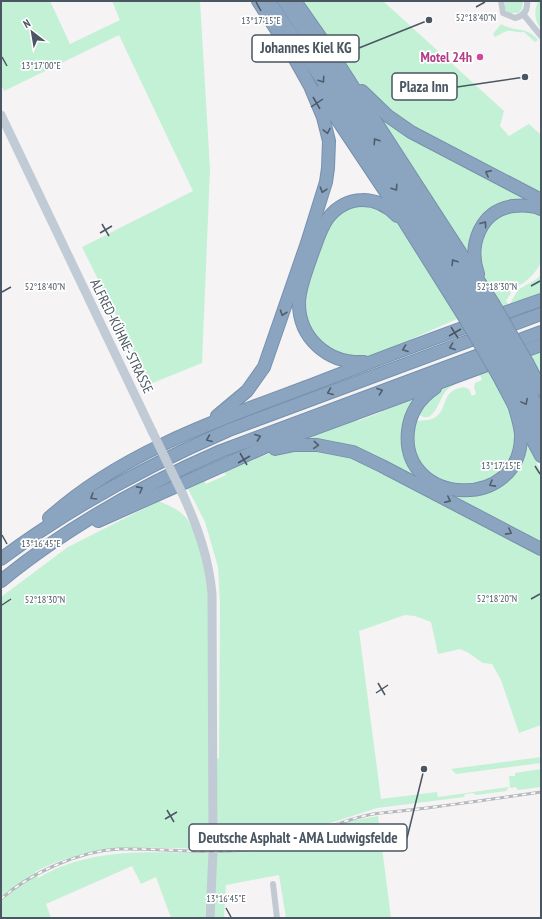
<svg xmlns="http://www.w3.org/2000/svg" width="542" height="919" font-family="'PT Sans Narrow',sans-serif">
	<rect width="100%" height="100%" fill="#f5f3f3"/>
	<g fill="#c3f1d5">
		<path d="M1 1H50L70 44 120 20 112 1H200L210 169 202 363 150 384 82 247 193 191 119 35 4 91 1 85Z"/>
		<path d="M299 1H383L504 111 500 126 509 136 529 124 541 135V195L416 132 367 93Z"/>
		<path d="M505 1H523L522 9 518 13H508L505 8Z"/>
		<path d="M538 1H541V29C534 20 534 11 538 1Z"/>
		<path d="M501 24C514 32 528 26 538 40L535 42 524 32C518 33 516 31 510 31 506 30 500 35 495 37L493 34Z"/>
		<path d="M366 103 541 204 498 208 471 258Z"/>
		<path d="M371 204 388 211 401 224 459 318 416 337 391 350 369 357 353 359 333 354 309 330 303 305 305 288 326 229 342 209Z"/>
		<path d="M505 210 541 212V262C538 270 521 291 511 285 509 284 508 282 507 280L504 282 511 293 506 301 509 305 518 290 538 278 541 274V293L503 310 481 275 478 237Z"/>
		<path d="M541 349V379L528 353Z"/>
		<path d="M489 368 504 396 517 427 514 453 501 473 474 488 434 479 417 459 413 423C420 418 429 423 437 416 449 406 440 391 464 387L469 389 472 396 476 394 474 387 475 383 482 380 480 375C470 379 457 382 449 388 438 396 436 427 418 414L435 390Z"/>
		<path d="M425 390 405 435 434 486H495L526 434 539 462 537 463 541 473V545L397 469 293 439 356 416 358 421 382 412 381 406Z"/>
		<path d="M312 448 355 457 541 555V725L519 733 501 680 492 664 483 663 467 652 460 649 438 654 431 622 415 616 405 615 359 631 381 799 437 792 438 797 509 787 506 791 476 795 473 793 465 794 464 797 377 808 259 846 217 849 216 760 219 758 220 604 218 567 205 522 187 487 204 480 206 484 226 475 224 471 271 453Z"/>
		<path d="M159 501C169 506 179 509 187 519 199 534 207 582 209 601L210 849C148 848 92 842 35 872L38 878C46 874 54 869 63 866 109 848 161 853 210 853L205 918H171L156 877 141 884 132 866 46 904 51 918H1V597L68 547Z"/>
		<path d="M541 757V763L456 774 451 769Z"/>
		<path d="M541 769V787L518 790 516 787 510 788 509 776H515V773Z"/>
		<path d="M378 816 391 918H286L279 875 226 885 224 918H212L215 853 259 851 345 822Z"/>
	</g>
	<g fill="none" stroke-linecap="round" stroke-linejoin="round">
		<g stroke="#7690ad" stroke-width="14">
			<g id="highway">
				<path d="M258 1 290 51"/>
				<path d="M269 1 417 221 473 311"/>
				<path d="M284 1 425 215 482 307"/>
				<path d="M295 1 330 51 493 303"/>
				<path d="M362 91 388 116 411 132 541 200"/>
				<path d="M319 92 389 197 463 315"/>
				<path d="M478 274C468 245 480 211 513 206 523 205 532 205 541 209"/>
				<path d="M364 362C328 364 298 338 299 301 300 286 306 272 311 257 316 244 320 229 328 218 347 194 377 195 397 216"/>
				<path d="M528 364 541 389"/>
				<path d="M517 368 541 413"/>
				<path d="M508 371 541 434"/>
				<path d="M498 375 541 456"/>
				<path d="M435 388C420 398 410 413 408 431 400 507 523 512 521 434 520 423 516 412 513 401"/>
				<path d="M217 416 247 391 264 367 307 243 326 182 328 168 329 141 323 117 310 86 287 45"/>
				<path d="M275 449 294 445H317L353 452 382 466 541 549"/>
				<path d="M49 518C122 452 218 420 309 386 386 356 463 327 541 300"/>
				<path d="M98 521 267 446 541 345"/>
				<path d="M1 559C72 506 148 465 229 430L541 314"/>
				<path d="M1 581C67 527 143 485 221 451L541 332"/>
			</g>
		</g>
		<g stroke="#c1cad2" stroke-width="6">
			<path d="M501 1 503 13 515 18C524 16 528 10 527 1"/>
			<path d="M523 14 541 36"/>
			<path d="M273 884 277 918"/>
		</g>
		<g stroke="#c1cbd6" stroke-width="9">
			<path d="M1 115 152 431"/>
			<path d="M183 495C198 528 209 559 212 594L213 852 210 918"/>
		</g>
		<use href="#highway" stroke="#8ba5c1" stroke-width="12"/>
		<g stroke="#b5b8bd" stroke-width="3">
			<path id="rail" d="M1 899C30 873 79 851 119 849 164 848 209 855 255 849 296 845 333 821 373 814 388 812 403 811 418 809 459 804 500 798 541 792"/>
		</g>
		<use href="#rail" stroke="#fff" stroke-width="1.5" stroke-dasharray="4.5" stroke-linecap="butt"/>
		<g stroke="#7690ad" stroke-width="14" stroke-linecap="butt">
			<g id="highway-bridge">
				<path d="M493 303 528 364"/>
				<path d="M482 307 517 368"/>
				<path d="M473 311 508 371"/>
				<path d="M463 315 498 375"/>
			</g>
		</g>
		<path stroke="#c1cbd6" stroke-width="9" d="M152 431 183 495"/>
		<use href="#highway-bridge" stroke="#8ba5c1" stroke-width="12"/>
	</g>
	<defs><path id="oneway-chevron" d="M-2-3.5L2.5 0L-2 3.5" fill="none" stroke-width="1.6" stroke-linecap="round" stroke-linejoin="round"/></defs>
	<g stroke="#505e6b">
		<use href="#oneway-chevron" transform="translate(322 80) rotate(56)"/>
		<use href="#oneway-chevron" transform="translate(327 131) rotate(78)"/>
		<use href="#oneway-chevron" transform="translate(376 141) rotate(-123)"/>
		<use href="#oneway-chevron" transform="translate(488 173) rotate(-153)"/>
		<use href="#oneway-chevron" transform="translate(395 188) rotate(56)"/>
		<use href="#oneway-chevron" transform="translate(323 190) rotate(107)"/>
		<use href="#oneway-chevron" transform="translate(484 224) rotate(-54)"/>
		<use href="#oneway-chevron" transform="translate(454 262) rotate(-122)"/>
		<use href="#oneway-chevron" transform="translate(283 313) rotate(109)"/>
		<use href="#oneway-chevron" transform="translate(452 347) rotate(160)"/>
		<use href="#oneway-chevron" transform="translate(405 349) rotate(160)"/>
		<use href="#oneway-chevron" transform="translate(380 391) rotate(-20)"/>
		<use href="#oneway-chevron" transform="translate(330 392) rotate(159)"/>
		<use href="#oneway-chevron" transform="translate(525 402) rotate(62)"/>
		<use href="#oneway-chevron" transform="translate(258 437) rotate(-20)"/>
		<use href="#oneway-chevron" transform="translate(209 439) rotate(157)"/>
		<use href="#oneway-chevron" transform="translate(316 445) rotate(4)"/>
		<use href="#oneway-chevron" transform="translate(492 484) rotate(151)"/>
		<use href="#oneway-chevron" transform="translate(140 489) rotate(-29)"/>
		<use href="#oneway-chevron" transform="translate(93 497) rotate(149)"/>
		<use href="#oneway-chevron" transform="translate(448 500) rotate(27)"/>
		<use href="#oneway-chevron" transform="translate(509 532) rotate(28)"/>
	</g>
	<path fill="none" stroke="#4a5661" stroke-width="1.5" d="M256 2 261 11M476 7 485 2M2 57 7 66M313 97 320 109M311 107 323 99M102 224 109 236M100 233 112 226M531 286 540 281M2 292 11 287M451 327 458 338M449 336 461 329M240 453 247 465M238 463 250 456M535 466 540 474M2 535 7 544M531 599 540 594M2 605 11 599M378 683 385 695M376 693 388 685M167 810 174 822M165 819 177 812M226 908 231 917"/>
	<circle fill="#d1479c" stroke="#fff" stroke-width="1.5" cx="480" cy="57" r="4"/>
	<g text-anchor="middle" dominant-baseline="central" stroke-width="3.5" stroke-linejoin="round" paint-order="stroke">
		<g font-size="14" font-weight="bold" fill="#b23c85" stroke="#fff" text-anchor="end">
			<text x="472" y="57">Motel 24h</text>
		</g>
		<g font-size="14" fill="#4a5661" stroke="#fff">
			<text transform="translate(122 336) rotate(64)">ALFRED-KÜHNE-STRASSE</text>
		</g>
	</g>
	<g font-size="10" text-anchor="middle" fill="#4a5661" stroke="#fff" stroke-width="3.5" stroke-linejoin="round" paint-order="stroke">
		<text x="476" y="21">52°18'40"N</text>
		<text x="261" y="24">13°17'15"E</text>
		<text x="41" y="69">13°17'00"E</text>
		<text x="497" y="290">52°18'30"N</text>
		<text x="45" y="290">52°18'40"N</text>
		<text x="501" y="469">13°17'15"E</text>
		<text x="41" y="547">13°16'45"E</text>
		<text x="497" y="602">52°18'20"N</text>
		<text x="45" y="603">52°18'30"N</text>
		<text x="226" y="902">13°16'45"E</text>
	</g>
	<path fill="none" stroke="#4a5661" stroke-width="1.5" d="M429 20L359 48M525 77L457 87M424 769L407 838"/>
	<g fill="#4a5661" stroke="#fff" stroke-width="1.5">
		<circle cx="429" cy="20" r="4"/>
		<circle cx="525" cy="77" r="4"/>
		<circle cx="424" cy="769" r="4"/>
	</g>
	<g fill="#fff" stroke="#4a5661" stroke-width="1.5">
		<rect x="252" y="35" width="107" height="27" rx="4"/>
		<rect x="392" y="73" width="65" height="27" rx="4"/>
		<rect x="189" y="824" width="218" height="27" rx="4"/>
	</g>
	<g font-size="15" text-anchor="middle" font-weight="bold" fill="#4a5661">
		<text x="306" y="53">Johannes Kiel KG</text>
		<text x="424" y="92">Plaza Inn</text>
		<text x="298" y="843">Deutsche Asphalt - AMA Ludwigsfelde</text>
	</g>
	<rect width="542" height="919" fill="none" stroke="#4a5661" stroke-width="4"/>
	<g transform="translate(32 32) rotate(329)" stroke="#ffffff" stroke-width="3" paint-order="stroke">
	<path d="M0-3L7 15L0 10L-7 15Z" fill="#4a5661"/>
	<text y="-6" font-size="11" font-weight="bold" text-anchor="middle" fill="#4a5661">N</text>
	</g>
</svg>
